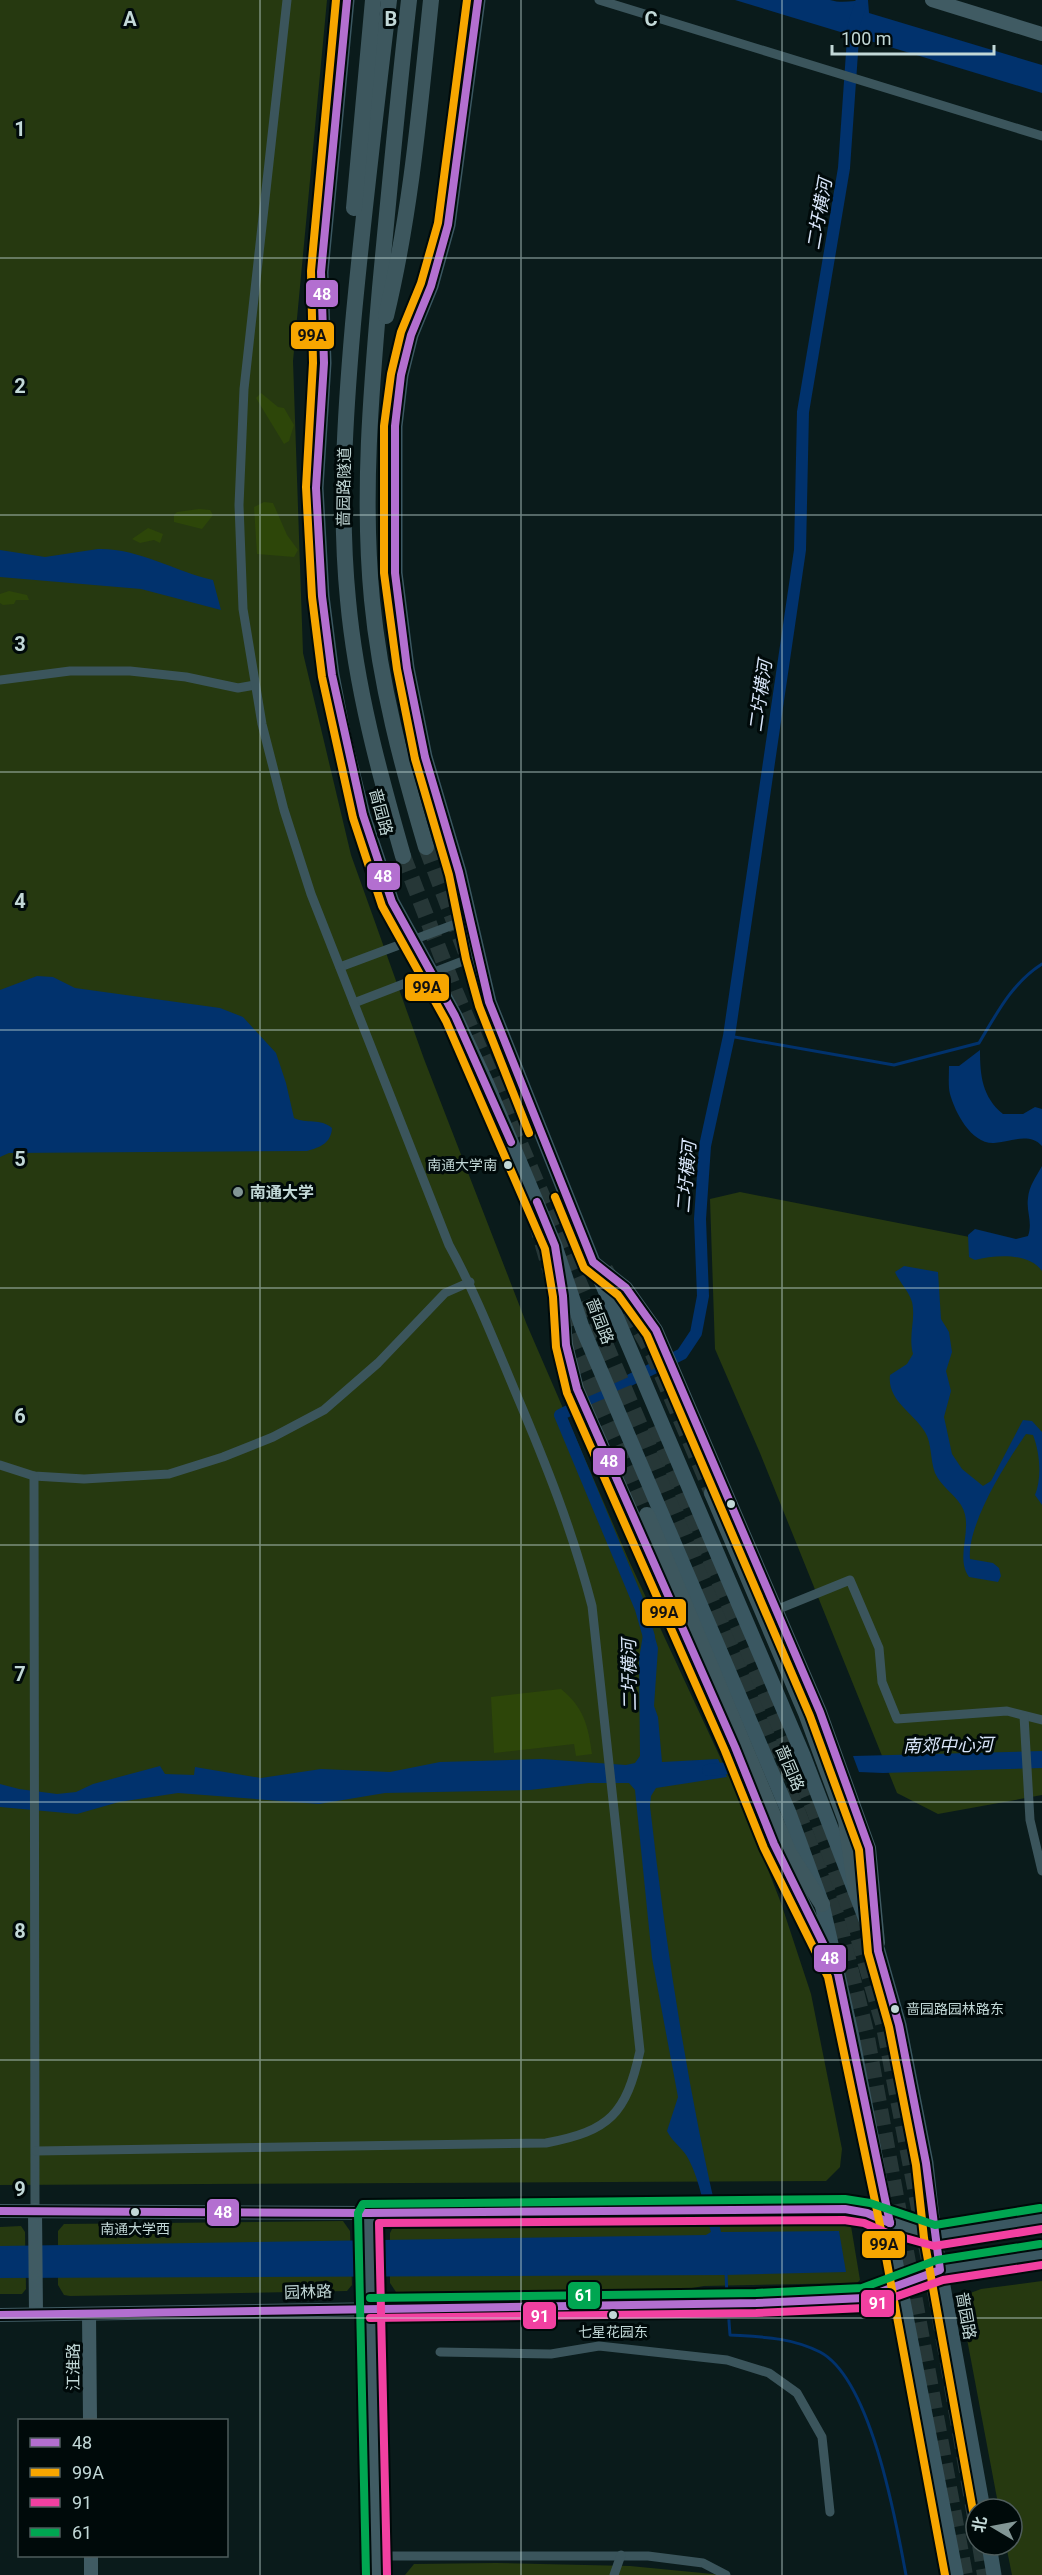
<svg xmlns="http://www.w3.org/2000/svg" width="1042" height="2575" font-family="Roboto,'Noto Sans SC',sans-serif">
	<rect width="100%" height="100%" fill="#0a1b1b"/>
	<g fill="#263910">
		<path d="M0 0H327L293 361 303 653 351 855 424 1059 527 1325 630 1563 746 1813 781 1903 811 1994 842 2149 840 2167 826 2181 0 2185Z"/>
		<path d="M740 1192 1025 1248 1042 1249V1795L938 1814 897 1793 760 1453 715 1349 710 1199Z"/>
		<path d="M843 2217 851 2226 860 2280 857 2283 704 2286 675 2291 396 2292 390 2283V2233L393 2227 402 2224Z"/>
		<path d="M343 2221 350 2231 352 2285 347 2291 70 2296 64 2295 58 2285V2231L64 2224Z"/>
		<path d="M21 2226 25 2232 26 2289 22 2294H0V2227Z"/>
		<path d="M1042 2281V2575H1012L1006 2545H1012V2509H999L961 2307 965 2295 981 2289Z"/>
		<path d="M496 2563 630 2566 723 2575H405L414 2564Z"/>
	</g>
	<g fill="#2d4609">
		<path d="M261 393 278 407 284 408 294 425 289 441 284 444 256 398Z"/>
		<path d="M264 502 273 503 287 535 298 550 294 557 257 554 254 507Z"/>
		<path d="M199 509 210 510 213 515 202 529 174 522V515L177 512Z"/>
		<path d="M148 528 163 534 160 543 154 540 140 543 132 539Z"/>
		<path d="M9 591 27 595 29 600H16L14 604 3 605 0 603V594Z"/>
		<path d="M561 1689C584 1708 588 1725 592 1754L576 1756 574 1744 494 1753 491 1697Z"/>
	</g>
	<g fill="#01326d">
		<path d="M735 0H830C843 4 854 0 868 0L869 13 1042 65V93Z"/>
		<path d="M98 549C138 548 174 571 213 580L221 610 141 589 0 577V550L45 557Z"/>
		<path d="M37 976 53 977 75 988 220 1008 243 1017 276 1053 286 1083 294 1118C306 1124 321 1118 332 1128 331 1143 321 1147 307 1151L9 1153 0 1157V990Z"/>
		<path d="M980 1050C980 1075 982 1097 1003 1114H1023L1035 1107 1042 1109V1146C1029 1132 1010 1142 994 1143 971 1144 955 1112 950 1094 948 1086 949 1075 949 1066H959Z"/>
		<path d="M1042 1166V1271C1028 1252 995 1255 975 1260L969 1257 968 1235 975 1229 1016 1239 1028 1236C1033 1222 1026 1212 1028 1198 1029 1186 1036 1177 1042 1166Z"/>
		<path d="M904 1266 938 1272 941 1319 949 1332 952 1352 946 1371 951 1391 944 1417 952 1454 962 1469 983 1486 991 1481 1023 1420 1032 1421 1042 1432V1505L1035 1495C1042 1478 1040 1453 1033 1435L1026 1434C1006 1463 967 1524 970 1559L993 1563 999 1568 1001 1576 998 1582 969 1577C954 1556 975 1527 961 1505 954 1494 940 1485 935 1473 930 1460 932 1443 925 1432 913 1412 887 1401 890 1375L907 1364 913 1354C908 1335 916 1320 912 1302 909 1291 899 1282 895 1272Z"/>
		<path d="M647 1610 658 1648 654 1706 658 1717 662 1762 718 1759 727 1777 656 1788 651 1796 650 1806C666 1949 688 2092 721 2232L839 2231 846 2272 726 2275 0 2278V2246L706 2235 711 2232C704 2209 700 2181 689 2160 683 2148 673 2143 667 2131L678 2097 652 1958 635 1790 629 1783H589L530 1790 385 1793 319 1804 178 1793 119 1802 77 1814 0 1807V1784L19 1789 57 1794 76 1792 93 1784 160 1766 165 1774 194 1775 195 1767 261 1778 321 1769 390 1772 440 1762 542 1759 626 1765 635 1763 640 1756 639 1659Z"/>
		<path d="M1042 1751V1768L883 1773 859 1772 853 1756Z"/>
	</g>
	<g fill="none" stroke-linecap="round" stroke-linejoin="round">
		<g stroke="#01326d" stroke-width="3">
			<path d="M729 1036 894 1065 979 1043C997 1013 1012 983 1042 964"/>
			<path d="M726 2272 727 2298"/>
			<path d="M728 2308 730 2335C762 2337 790 2337 820 2352 871 2379 896 2521 906 2575"/>
		</g>
		<g stroke="#01326d" stroke-width="12">
			<path d="M649 1637 641 1609 560 1415 682 1354 696 1333 703 1296 700 1219 705 1146 729 1036 800 550 803 412 844 168 854 24 862 0"/>
			<path d="M708 1770 730 1768"/>
		</g>
		<g stroke="#263737" stroke-width="16" stroke-dasharray="16 8" stroke-linecap="butt">
			<path d="M426 847 483 998"/>
			<path d="M403 856 455 991 647 1442 799 1815 839 1922 866 2032 965 2575"/>
			<path d="M529 1197 568 1332 647 1515"/>
			<path d="M605 1269 653 1354 712 1493"/>
			<path d="M655 1426 814 1810 853 1919 884 2027 938 2307 976 2523"/>
			<path d="M980 2545 985 2575"/>
		</g>
		<g stroke="#3b555c" stroke-width="9">
			<path d="M599 0 1042 136"/>
			<path d="M0 680 70 671H130L186 677 238 688 255 685"/>
			<path d="M340 967 469 919"/>
			<path d="M354 1003 476 956"/>
			<path d="M0 1465 34 1476 84 1479 169 1474 223 1457 273 1437 324 1410 378 1363 445 1293 470 1282"/>
			<path d="M34 1476 35 2210"/>
			<path d="M776 1610 850 1580 879 1648 882 1682 897 1719 1007 1711 1042 1720"/>
			<path d="M1024 1716 1030 1820 1042 1871"/>
			<path d="M36 2151 546 2143C610 2131 626 2114 640 2051L592 1606C572 1529 546 1464 515 1391 494 1341 475 1292 449 1245L311 894 284 810 262 724 243 609 239 505 244 389 287 0"/>
			<path d="M440 2352 551 2354 599 2346 727 2360 769 2373 797 2393 822 2437 830 2512"/>
			<path d="M377 2556H648L703 2563 726 2575"/>
			<path d="M614 2575 621 2555"/>
		</g>
		<g stroke="#405b63" stroke-width="14">
			<path d="M932 0 1042 34"/>
			<path d="M593 1262 626 1288 656 1330 820 1712 869 1848 878 1943"/>
			<path d="M560 1274 566 1345 577 1389 735 1747 774 1844 832 1961"/>
			<path d="M35 2210 36 2314"/>
			<path d="M0 2211 368 2213 845 2209C875 2215 904 2227 934 2236"/>
			<path d="M368 2213 377 2575"/>
			<path d="M89 2314 90 2420"/>
			<path d="M0 2315 756 2303 864 2298 940 2270"/>
			<path d="M91 2556V2575"/>
		</g>
		<g stroke="#3a5761" stroke-width="15">
			<path d="M347 0 321 272 324 363 316 488 322 596 332 675 344 738 363 815 392 902 455 1016 486 1082 555 1246 582 1327 789 1813 822 1904 852 2037 956 2575"/>
			<path d="M478 0 448 225 431 286 411 335 401 375 395 426V573L407 668 425 757 459 872 489 1002 593 1262 803 1755 878 1951 899 2025 926 2163 934 2236 983 2509"/>
			<path d="M934 2236 1042 2218"/>
			<path d="M940 2270 1042 2254"/>
			<path d="M989 2545 994 2575"/>
		</g>
		<g stroke="#3d575e" stroke-width="16">
			<path d="M389 0C376 108 363 216 353 324 345 416 339 508 348 600 356 688 379 772 403 856"/>
			<path d="M409 0C398 96 389 192 380 288 371 392 362 496 372 600 380 684 402 766 426 847"/>
			<path d="M354 208 373 0"/>
			<path d="M386 316C411 213 420 106 431 0"/>
			<path d="M712 1493 806 1713 846 1821 856 1892"/>
			<path d="M647 1515 789 1853 822 1904"/>
		</g>
		<g stroke="#000a0a" stroke-width="12">
			<g id="bus-1">
				<path d="M347 0 321 272 324 363 316 488 322 596 332 675 363 815 392 902 455 1016 511 1142"/>
				<path d="M537 1202 555 1246 563 1296 566 1345 577 1389 735 1747 774 1844 838 1974 890 2223"/>
				<path d="M0 2211 368 2213 845 2209 867 2213 890 2223"/>
				<path d="M0 2315 756 2303 864 2298 940 2270 926 2163 899 2025 878 1951 869 1848 820 1712 656 1330 626 1288 593 1262 489 1002 459 872 425 757 407 668 395 573V426L401 375 411 335 431 286 448 225 478 0"/>
			</g>
		</g>
		<g stroke="#000a0a" stroke-width="12">
			<g id="bus-2">
				<path d="M336 0 311 271 313 363 306 487 312 597 322 677 353 818 382 906 446 1021 545 1249 553 1297 556 1347 567 1393 725 1751 764 1848 828 1977 880 2225 945 2575"/>
				<path d="M467 0 438 223 421 283 401 332 391 374 384 426V573L397 669 415 759 449 875 466 959 479 1006 529 1133"/>
				<path d="M555 1197 584 1268 618 1295 647 1335 810 1716 859 1850 868 1953 889 2027 916 2165 924 2238 973 2511"/>
			</g>
		</g>
		<g stroke="#000a0a" stroke-width="12">
			<g id="bus-3">
				<path d="M370 2318 756 2313 864 2308 943 2280 1042 2265"/>
				<path d="M387 2575 379 2223 844 2220 864 2223 887 2233 934 2246 1042 2229"/>
			</g>
		</g>
		<g stroke="#000a0a" stroke-width="12">
			<g id="bus-4">
				<path d="M370 2298 756 2293 862 2288 937 2260 1040 2244"/>
				<path d="M366 2575 358 2213 363 2204 845 2199 870 2203 935 2225 1040 2208"/>
			</g>
		</g>
		<use href="#bus-1" stroke="#b36fd0" stroke-width="8"/>
		<use href="#bus-2" stroke="#f7a600" stroke-width="8"/>
		<use href="#bus-3" stroke="#f240a1" stroke-width="8"/>
		<use href="#bus-4" stroke="#00a651" stroke-width="8"/>
	</g>
	<path fill="none" stroke="#c2d8d7" stroke-width="1.5" stroke-opacity="0.55" d="M260 0V2575M521 0V2575M782 0V2575M0 258H1042M0 515H1042M0 772H1042M0 1030H1042M0 1288H1042M0 1545H1042M0 1802H1042M0 2060H1042M0 2318H1042"/>
	<g fill="#c2d8d7" stroke="#000a0a" stroke-width="2">
		<circle cx="508" cy="1165" r="5"/>
		<circle cx="731" cy="1504" r="5"/>
		<circle cx="895" cy="2009" r="5"/>
		<circle cx="135" cy="2212" r="5"/>
		<circle cx="613" cy="2315" r="5"/>
	</g>
	<circle fill="#829695" stroke="#000a0a" stroke-width="2" cx="238" cy="1192" r="6"/>
	<g text-anchor="middle" dominant-baseline="central" stroke-width="6" stroke-linejoin="round" paint-order="stroke">
		<g font-size="14" fill="#c2d8d7" stroke="#000a0a">
			<text x="497" y="1165" text-anchor="end">南通大学南</text>
			<text x="906" y="2009" text-anchor="start">啬园路园林路东</text>
			<text x="135" y="2229">南通大学西</text>
			<text x="613" y="2332">七星花园东</text>
		</g>
		<g font-size="16" fill="#c2d8d7" stroke="#000a0a">
			<text transform="translate(344 487) rotate(-89)">啬园路隧道</text>
			<text transform="translate(381 812) rotate(75)">啬园路</text>
			<text transform="translate(600 1321) rotate(69)">啬园路</text>
			<text transform="translate(790 1768) rotate(67)">啬园路</text>
			<text transform="translate(308 2292) rotate(-2)">园林路</text>
			<text transform="translate(966 2316) rotate(80)">啬园路</text>
			<text transform="translate(73 2367) rotate(-90)">江淮路</text>
		</g>
		<g font-size="16" font-weight="bold" fill="#c2d8d7" stroke="#000a0a" text-anchor="start">
			<text x="250" y="1192">南通大学</text>
		</g>
		<g font-size="18" font-style="italic" fill="#d8e5f9" stroke="#000a0a">
			<text transform="translate(819 214) rotate(-80)">二圩横河</text>
			<text transform="translate(760 696) rotate(-82)">二圩横河</text>
			<text transform="translate(686 1177) rotate(-85)">二圩横河</text>
			<text transform="translate(629 1675) rotate(-91)">二圩横河</text>
			<text transform="translate(948 1745) rotate(-1)">南郊中心河</text>
		</g>
	</g>
	<g font-size="20" text-anchor="middle" font-weight="bold" fill="#c2d8d7" stroke="#000a0a" stroke-width="6" stroke-linejoin="round" paint-order="stroke">
		<text x="130" y="26">A</text>
		<text x="391" y="26">B</text>
		<text x="651" y="26">C</text>
		<text x="20" y="136">1</text>
		<text x="20" y="393">2</text>
		<text x="20" y="651">3</text>
		<text x="20" y="908">4</text>
		<text x="20" y="1166">5</text>
		<text x="20" y="1423">6</text>
		<text x="20" y="1681">7</text>
		<text x="20" y="1938">8</text>
		<text x="20" y="2196">9</text>
	</g>
	<g stroke="#000a0a" stroke-width="2">
		<rect x="305" y="279" width="34" height="29" rx="6" fill="#b36fd0"/>
		<rect x="290" y="321" width="45" height="29" rx="6" fill="#f7a600"/>
		<rect x="366" y="862" width="35" height="29" rx="6" fill="#b36fd0"/>
		<rect x="404" y="973" width="46" height="29" rx="6" fill="#f7a600"/>
		<rect x="592" y="1447" width="34" height="29" rx="6" fill="#b36fd0"/>
		<rect x="641" y="1598" width="46" height="29" rx="6" fill="#f7a600"/>
		<rect x="813" y="1944" width="34" height="29" rx="6" fill="#b36fd0"/>
		<rect x="206" y="2198" width="34" height="29" rx="6" fill="#b36fd0"/>
		<rect x="861" y="2230" width="45" height="29" rx="6" fill="#f7a600"/>
		<rect x="567" y="2281" width="34" height="29" rx="6" fill="#00a651"/>
		<rect x="860" y="2289" width="35" height="29" rx="6" fill="#f240a1"/>
		<rect x="522" y="2301" width="35" height="29" rx="6" fill="#f240a1"/>
	</g>
	<g font-size="16" text-anchor="middle" font-weight="bold" fill="#fff">
		<text x="322" y="300">48</text>
		<text x="383" y="882">48</text>
		<text x="609" y="1467">48</text>
		<text x="830" y="1964">48</text>
		<text x="223" y="2218">48</text>
		<text x="584" y="2301">61</text>
		<text x="878" y="2309">91</text>
		<text x="540" y="2322">91</text>
	</g>
	<g font-size="16" text-anchor="middle" font-weight="bold" fill="#111">
		<text x="312" y="341">99A</text>
		<text x="427" y="993">99A</text>
		<text x="664" y="1618">99A</text>
		<text x="884" y="2250">99A</text>
	</g>
	<rect x="18" y="2419" width="210" height="138" fill="#000a0a" stroke="#4e5c5c" stroke-width="1.5"/>
	<rect x="30" y="2438" width="30" height="9" fill="#b36fd0" stroke="#4e5c5c" stroke-width="1.5"/>
	<text x="72" y="2449" font-size="18" fill="#c2d8d7">48</text>
	<rect x="30" y="2468" width="30" height="9" fill="#f7a600" stroke="#4e5c5c" stroke-width="1.5"/>
	<text x="72" y="2479" font-size="18" fill="#c2d8d7">99A</text>
	<rect x="30" y="2498" width="30" height="9" fill="#f240a1" stroke="#4e5c5c" stroke-width="1.5"/>
	<text x="72" y="2509" font-size="18" fill="#c2d8d7">91</text>
	<rect x="30" y="2528" width="30" height="9" fill="#00a651" stroke="#4e5c5c" stroke-width="1.5"/>
	<text x="72" y="2539" font-size="18" fill="#c2d8d7">61</text>
	<g transform="translate(994 2527) rotate(280)"><circle r="28" fill="#000a0a" stroke="#4e5c5c" stroke-width="1.5"/>
	<path d="M0-4.5L10 22L0 15L-10 22Z" fill="#829695"/>
	<text y="-9" font-size="16" font-weight="bold" text-anchor="middle" fill="#c2d8d7">北</text>
	</g>
	<path d="M832 45v9h162v-9" fill="none" stroke="#c2d8d7" stroke-width="3"/>
	<text x="841" y="45" font-size="18" fill="#c2d8d7" stroke="#000a0a" stroke-width="4.5" paint-order="stroke">100 m</text>
</svg>
